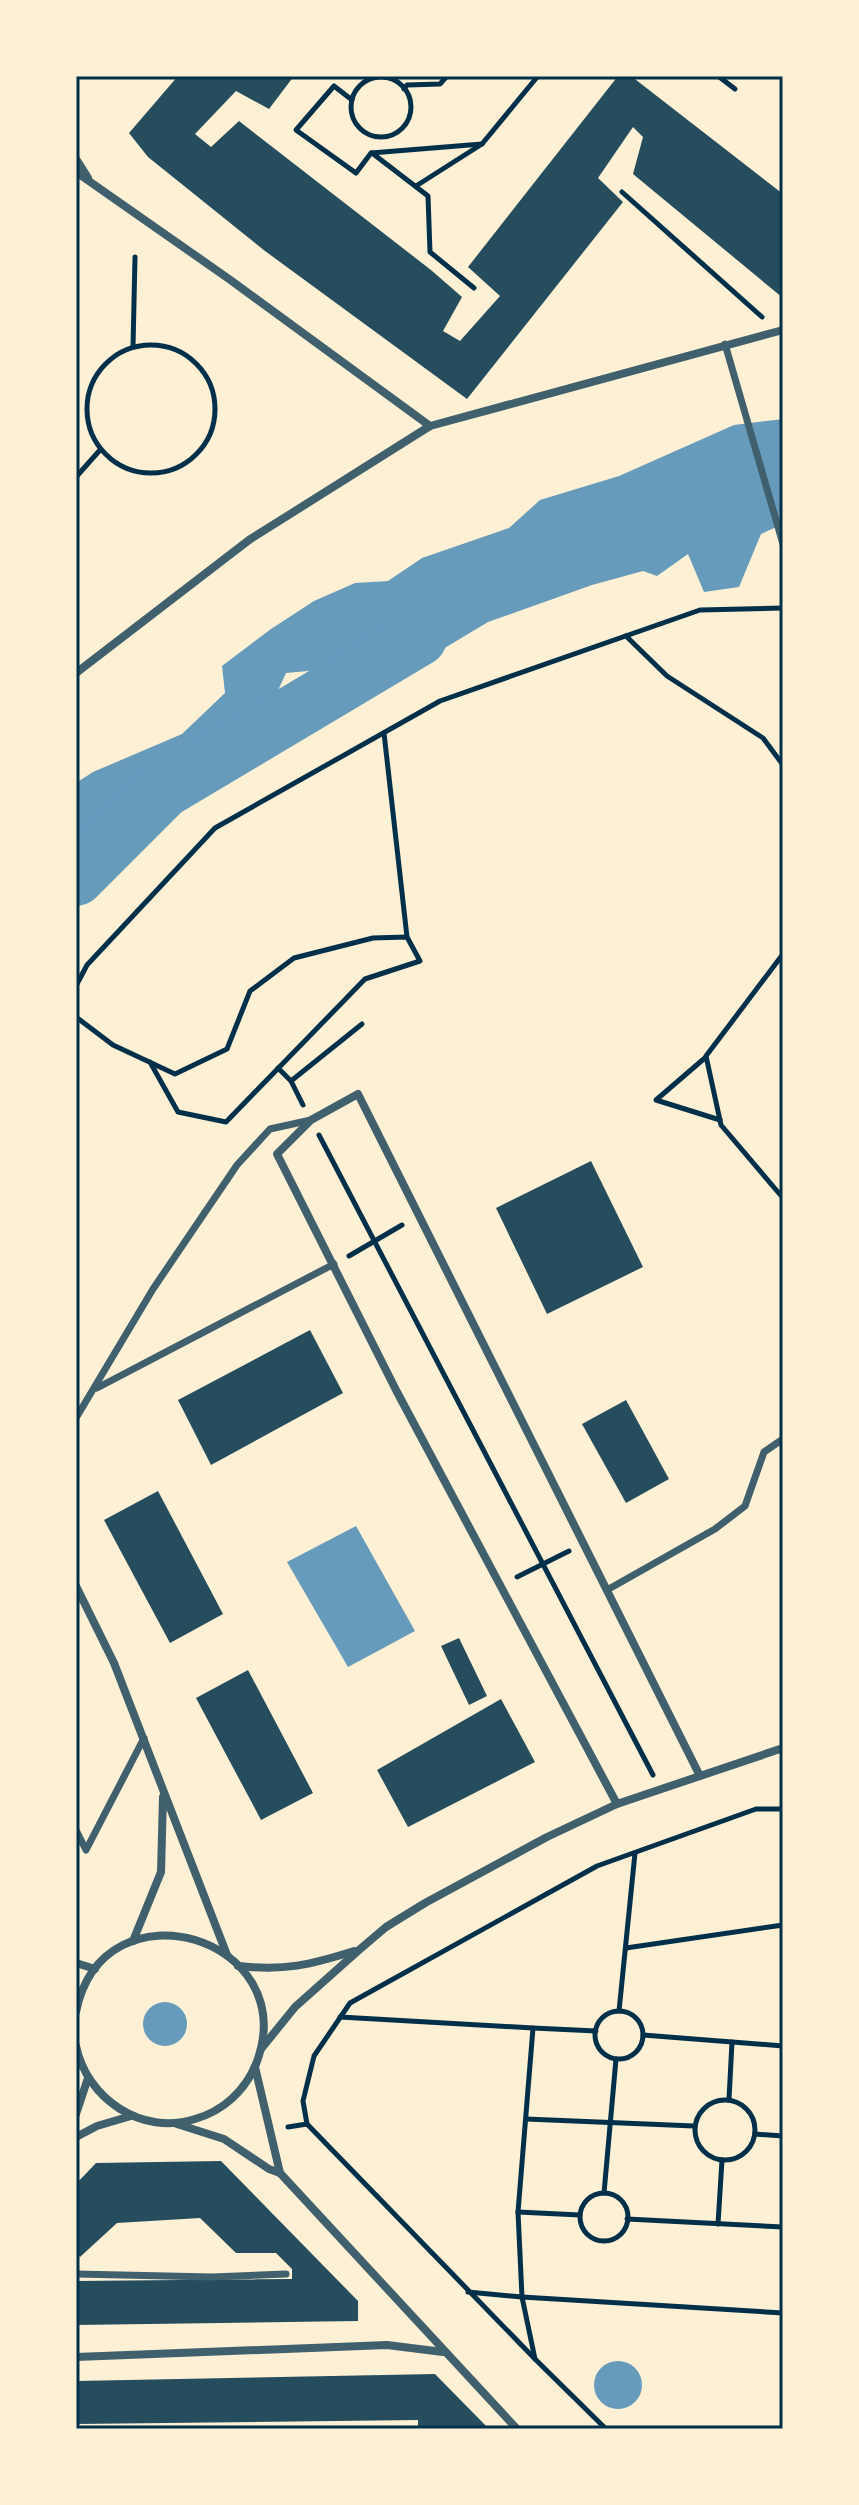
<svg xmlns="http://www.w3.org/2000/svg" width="859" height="2505" font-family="'Public Sans',sans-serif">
	<rect width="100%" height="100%" fill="#fdf0d5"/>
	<g fill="#669bbc">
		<path d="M783 419V524L761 534 739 587 704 592 688 554 657 576 643 571 592 585 488 622 398 676 368 681 330 669 286 673 248 756 193 800 136 829 120 821 104 868 76 905V783L93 772 182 734 225 693 222 666 271 629 314 601 355 583 388 581 422 558 509 528 540 500 619 476 734 425Z"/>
		<path d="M356 1526 415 1631 348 1667 287 1562Z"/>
		<circle cx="165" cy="2024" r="22"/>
		<circle cx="618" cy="2385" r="24"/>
	</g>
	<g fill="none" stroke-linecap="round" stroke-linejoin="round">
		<path stroke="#669bbc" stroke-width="56" d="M76 878 164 790 419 638"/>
	</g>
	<g fill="#264d5e">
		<path d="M178 76H294L269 109 236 91 195 134 211 147 239 121 431 270 462 297 443 331 460 341 500 296 468 267 618 76H631L783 194V298L633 174 643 137 633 127 598 178 623 202 467 399 265 251 148 157 129 133Z"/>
		<path d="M591 1161 643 1267 547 1314 496 1208Z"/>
		<path d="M310 1330 343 1393 211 1465 178 1400Z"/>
		<path d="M626 1400 669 1479 626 1503 582 1424Z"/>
		<path d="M158 1491 223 1614 170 1643 104 1520Z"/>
		<path d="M459 1638 487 1696 469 1705 441 1646Z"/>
		<path d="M248 1670 313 1793 261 1820 196 1698Z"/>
		<path d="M501 1699 535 1762 408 1827 377 1770Z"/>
		<path d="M221 2161 358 2301V2321L76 2325V2281L292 2279V2269L276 2253H236L200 2218 117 2223 80 2257 76 2252V2184L96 2163Z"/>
		<path d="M435 2374 489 2429H418V2420L76 2424V2381Z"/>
	</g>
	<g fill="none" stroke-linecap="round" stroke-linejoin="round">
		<g stroke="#003049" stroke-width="5">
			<path d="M718 76 735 89"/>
			<circle cx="381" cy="107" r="30"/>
			<path d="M404 89 407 85 440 84 447 76"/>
			<path d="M352 100 334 86 296 130 356 173 371 153 482 144"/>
			<path d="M372 153 428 196 430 252 474 288"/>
			<path d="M416 186 482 144 538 76"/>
			<path d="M622 192 762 317"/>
			<circle cx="151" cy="409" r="64"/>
			<path d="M133 347 135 257"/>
			<path d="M76 477 100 450"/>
			<path d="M626 636 667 676 763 738 783 765"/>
			<path d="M384 733 407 937"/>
			<path d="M783 954 706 1056 721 1125 783 1198"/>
			<path d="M76 986 87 965 215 828 440 701 700 610 783 608"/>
			<path d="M76 1017 113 1045 175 1074 227 1049 250 991 294 958 373 938 407 937 420 961 365 979 226 1122 178 1112 150 1062"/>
			<path d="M706 1057 656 1100 720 1120"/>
			<path d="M278 1068 291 1081 362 1024"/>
			<path d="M291 1081 303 1105"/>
			<path d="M319 1135 653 1775"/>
			<path d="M349 1256 402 1225"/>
			<path d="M517 1577 569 1551"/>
			<path d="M626 1948 783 1925"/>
			<path d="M619 2011 635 1853"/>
			<circle cx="619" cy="2035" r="24"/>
			<path d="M340 2017 533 2028"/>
			<path d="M643 2035 783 2046"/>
			<path d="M729 2099 732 2042"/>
			<circle cx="725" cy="2130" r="30"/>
			<path d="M526 2119 694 2126"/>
			<path d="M288 2127 307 2124"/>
			<path d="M755 2134 783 2136"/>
			<path d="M604 2193 616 2059"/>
			<circle cx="604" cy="2217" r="24"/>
			<path d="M518 2212 580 2215"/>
			<path d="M627 2219 783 2227"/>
			<path d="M718 2224 722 2160"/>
			<path d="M468 2292 522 2297 518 2212 533 2028 596 2031"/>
			<path d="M535 2359 307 2124 303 2101 314 2056 350 2003 597 1866 756 1809H783"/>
			<path d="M606 2429 535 2359 522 2297 783 2313"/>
		</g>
		<g stroke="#3f606c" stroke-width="7">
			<path d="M725 344 783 544"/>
			<path d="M97 1388 334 1264"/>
			<path d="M76 1418 153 1289 237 1165 270 1129 311 1120"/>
			<path d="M607 1590 715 1529 745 1506 764 1452 783 1439"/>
			<path d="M76 1830 86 1850 144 1738"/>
			<path d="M76 2274 212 2277 286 2274"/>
		</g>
		<g stroke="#3f606c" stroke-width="8">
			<path d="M76 159 88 178"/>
			<path d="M76 172 229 279 430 426"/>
			<path d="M76 673 249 540 430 426 783 330"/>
			<path d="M76 1586 114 1663 227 1955"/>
			<path d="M617 1804 397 1392 277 1154 311 1120 358 1094 700 1776"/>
			<path d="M133 1941 161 1872 163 1797"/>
			<path d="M76 1963 95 1969"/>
			<path d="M238 1966C285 1971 310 1965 354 1951"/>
			<path d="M76 2012C103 1877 305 1937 256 2064 245 2091 223 2111 195 2119 142 2136 87 2099 76 2046"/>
			<path d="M261 2049 295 2007 359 1950 386 1927 425 1903 547 1837 617 1804 783 1748"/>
			<path d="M255 2067 280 2173"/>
			<path d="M76 2114 88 2078"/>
			<path d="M177 2124 224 2139 269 2169 280 2173 517 2429"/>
			<path d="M76 2137 97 2126 131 2116"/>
			<path d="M76 2357 387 2345 443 2352"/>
		</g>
	</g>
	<rect width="859" height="2505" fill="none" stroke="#fdf0d5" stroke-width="156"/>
	<rect x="78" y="78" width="703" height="2349" fill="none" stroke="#003049" stroke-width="3"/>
</svg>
